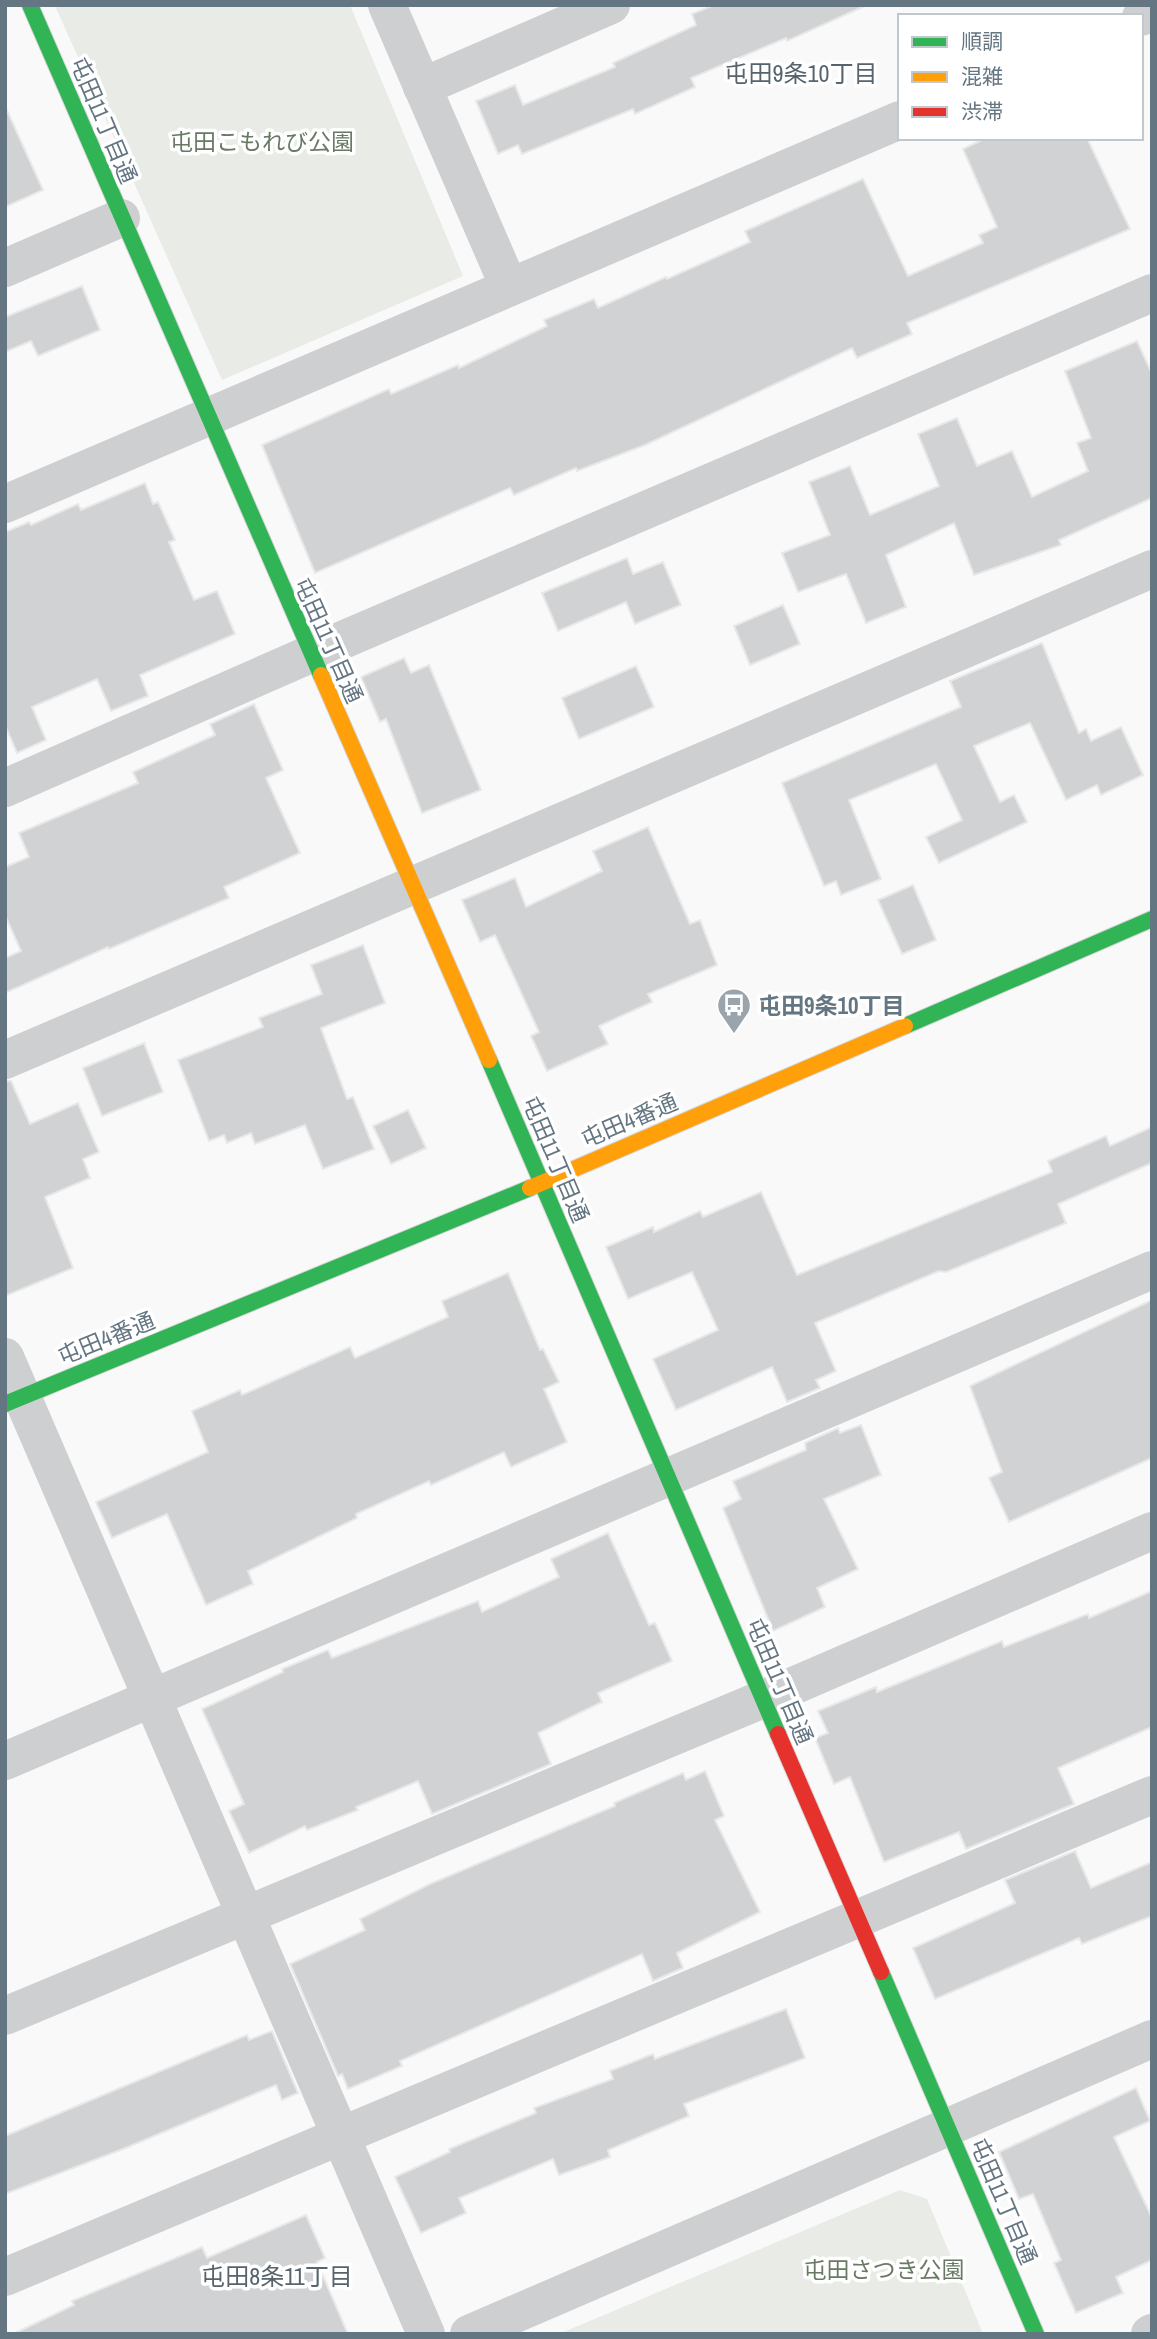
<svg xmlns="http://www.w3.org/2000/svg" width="1157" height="2339" font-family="'Archivo Narrow','Noto Sans JP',sans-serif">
	<rect width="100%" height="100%" fill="#f9f9f9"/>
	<g fill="#e8ebe6">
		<path d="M61 5H350L463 276 222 380 56 8Z"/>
		<path d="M900 2190 927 2199 983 2334H559Z"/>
	</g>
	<g fill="#d0d2d3" stroke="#e8e8e8" stroke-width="2">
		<path d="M714 5H867L787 41 786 38 691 78 695 87 635 114 633 109 522 154 518 145 498 154 476 101 515 85 523 105 615 67 613 63 696 25 692 14Z"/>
		<path d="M5 106 43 190 5 207Z"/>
		<path d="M986 138H1087L1130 229 907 323 912 334 857 358 852 348 645 445 577 471 576 468 514 495 510 488 315 573 262 445 389 389 391 394 458 365 459 368 547 326 544 320 594 299 598 308 666 277 667 279 750 242 745 231 863 179 908 276 983 243 979 235 997 227 963 149Z"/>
		<path d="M82 286 100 330 38 356 31 341 5 352V317Z"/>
		<path d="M1137 341 1152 374V498L1059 540 1061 545 974 575 954 523 886 555 906 607 866 623 846 574 798 592 782 553 830 535 809 482 850 466 870 515 939 486 918 434 957 418 977 466 1012 451 1032 497 1088 471 1077 443 1091 438 1065 371Z"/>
		<path d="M145 483 153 504 158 502 175 540 169 542 194 600 217 591 235 634 140 675 148 696 111 711 97 679 32 707 46 740 17 753 5 725V532L29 522 31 525 78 504 81 510Z"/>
		<path d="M627 558 633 574 663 562 681 605 635 624 626 602 558 631 542 593Z"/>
		<path d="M783 605 800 644 750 665 734 626Z"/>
		<path d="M1042 643 1079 733 1086 729 1091 741 1121 727 1143 775 1101 795 1097 785 1066 800 1030 723 974 746 1000 802 1014 795 1027 822 939 863 926 837 962 820 936 764 849 800 881 879 841 895 836 881 824 886 782 783 961 707 950 681Z"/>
		<path d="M404 658 411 673 429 665 481 790 422 813 386 719 380 722 361 677Z"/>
		<path d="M636 666 654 707 579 739 562 698Z"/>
		<path d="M254 704 283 770 266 778 300 853 224 887 229 898 109 949 108 947 5 993V958L21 951 5 915V867L29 857 19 833 138 783 133 772 215 735 210 724Z"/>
		<path d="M648 827 690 924 700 920 717 965 648 994 652 1002 599 1026 608 1044 547 1071 531 1036 539 1032 495 935 480 942 462 900 515 878 526 907 602 871 593 851Z"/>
		<path d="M913 885 936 940 902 954 878 900Z"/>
		<path d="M363 945 385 1003 321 1028 347 1099 353 1097 374 1149 323 1169 305 1125 255 1144 251 1133 227 1143 224 1135 209 1141 178 1060 263 1027 259 1018 322 994 311 965Z"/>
		<path d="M144 1043 163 1092 102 1116 83 1068Z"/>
		<path d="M5 1081H11L30 1124 78 1103 99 1152 83 1159 90 1178 45 1197 73 1268 5 1296Z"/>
		<path d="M408 1110 426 1148 391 1164 373 1126Z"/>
		<path d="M1152 1127V1163L1058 1204 1066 1223 946 1272 939 1271 815 1323 836 1371 816 1380 820 1388 787 1402 772 1367 676 1410 653 1359 718 1330 692 1272 628 1299 606 1247 653 1227 654 1232 700 1211 703 1217 761 1192 797 1275 1052 1172 1048 1161 1106 1136 1110 1146Z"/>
		<path d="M508 1273 540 1350 543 1349 559 1382 544 1389 567 1442 511 1467 504 1452 431 1485 429 1481 356 1514 357 1518 248 1571 253 1584 206 1605 167 1514 112 1538 96 1502 208 1452 192 1411 240 1390 242 1395 350 1347 355 1358 448 1317 442 1301Z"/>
		<path d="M1152 1300V1458L1009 1522 989 1478 1002 1472 970 1386Z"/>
		<path d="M861 1425 881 1475 824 1499 858 1569 817 1588 825 1607 773 1631 723 1508 741 1499 733 1481 806 1450 805 1443 838 1428 840 1433Z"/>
		<path d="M608 1533 649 1625 655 1623 672 1661 598 1693 602 1702 538 1733 551 1764 432 1814 418 1781 356 1807 358 1810 307 1830 305 1826 249 1853 229 1811 244 1804 202 1709 283 1672 282 1669 328 1650 332 1658 478 1601 482 1612 559 1577 551 1559Z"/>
		<path d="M1152 1591V1727L1058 1768 1074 1804 966 1849 959 1832 884 1862 850 1777 834 1784 815 1738 828 1733 818 1711 876 1687 877 1692 1002 1641 1004 1647 1088 1614 1089 1618Z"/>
		<path d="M705 1771 724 1816 715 1820 760 1912 677 1953 683 1968 653 1981 642 1954 400 2061 402 2066 348 2089 342 2074 338 2076 290 1964 365 1930 360 1919 430 1884 615 1806 614 1803 683 1773 686 1780Z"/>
		<path d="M1075 1851 1091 1888 1152 1862V1916L1082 1944 1079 1938 935 1999 913 1948 1015 1903 1005 1880Z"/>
		<path d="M786 2009 805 2058 684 2104 689 2116 608 2150 610 2157 559 2175 553 2159 459 2198 466 2213 421 2233 395 2177 450 2152 449 2149 536 2113 534 2108 613 2079 610 2071 653 2054 655 2059Z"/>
		<path d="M272 2031 298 2093 282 2100 276 2085 123 2149 5 2194V2136L247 2035 249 2040Z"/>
		<path d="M1136 2088 1150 2121 1114 2137 1152 2218V2260L1116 2277 1123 2293 1076 2313 1054 2263 1061 2260 1033 2194 1019 2199 999 2152Z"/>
		<path d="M306 2215 325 2258 317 2262 348 2334H13L74 2305 72 2301 202 2247 207 2258Z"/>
	</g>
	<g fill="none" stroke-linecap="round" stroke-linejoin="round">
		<g stroke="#d5d6d7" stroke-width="18">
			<g id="fast">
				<path d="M30 5 321 675"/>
				<path d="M905 1026 1152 919"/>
				<path d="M489 1060 778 1734"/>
				<path d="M5 1404 530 1188"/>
				<path d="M881 1972 1036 2334"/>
			</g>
		</g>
		<g stroke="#d5d6d7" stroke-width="18">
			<g id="slow">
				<path d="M321 675 489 1060"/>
				<path d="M530 1188 905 1026"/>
			</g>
		</g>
		<g stroke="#d5d6d7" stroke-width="18">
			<path id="jam" d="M778 1734 881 1972"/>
		</g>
		<g stroke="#cecfd0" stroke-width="38">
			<path d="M387 5 509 287"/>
			<path d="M1141 17 1152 13"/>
			<path d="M422 87 611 5"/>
			<path d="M5 268 121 218"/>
			<path d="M5 504 900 120"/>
			<path d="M5 788 338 642 1152 293"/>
			<path d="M5 1060 1152 569"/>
			<path d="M5 1357 426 2334"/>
			<path d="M5 1761 1152 1270"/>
			<path d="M5 2016 763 1699 1152 1531"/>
			<path d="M5 2277 1152 1795"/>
			<path d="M469 2334 1152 2039"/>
			<path d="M1150 2334 1152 2333"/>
		</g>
		<use href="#fast" stroke="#30b455" stroke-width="16"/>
		<use href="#slow" stroke="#ff9f0a" stroke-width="16"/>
		<use href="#jam" stroke="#e5322d" stroke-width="16"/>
	</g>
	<defs>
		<g id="bus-pin" transform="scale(1.75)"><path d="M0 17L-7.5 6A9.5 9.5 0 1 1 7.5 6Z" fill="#99a4ac" stroke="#fff"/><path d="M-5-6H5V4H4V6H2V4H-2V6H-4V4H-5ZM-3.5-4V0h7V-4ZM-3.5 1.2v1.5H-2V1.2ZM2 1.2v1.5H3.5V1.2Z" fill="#fff"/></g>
	</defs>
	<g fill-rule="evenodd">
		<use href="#bus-pin" x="734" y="1005"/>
	</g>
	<g text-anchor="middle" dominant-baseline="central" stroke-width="7" stroke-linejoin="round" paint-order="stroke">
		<g font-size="23" fill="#657683" stroke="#fff">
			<text transform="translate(104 120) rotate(67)">屯田11丁目通</text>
			<text transform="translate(329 640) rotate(66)">屯田11丁目通</text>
			<text transform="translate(629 1120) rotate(-23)">屯田4番通</text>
			<text transform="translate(556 1159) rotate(67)">屯田11丁目通</text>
			<text transform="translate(106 1338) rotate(-22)">屯田4番通</text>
			<text transform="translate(780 1681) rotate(67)">屯田11丁目通</text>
			<text transform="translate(1004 2201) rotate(67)">屯田11丁目通</text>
		</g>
		<g font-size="23" fill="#687a64" stroke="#fff">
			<text x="262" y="141">屯田こもれび公園</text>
			<text x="884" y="2269">屯田さつき公園</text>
		</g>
		<g font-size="23" font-weight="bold" fill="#657683" stroke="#fff" text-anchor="start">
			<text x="758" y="1005">屯田9条10丁目</text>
		</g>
		<g font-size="24" fill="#57646e" stroke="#fff">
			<text x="801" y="73">屯田9条10丁目</text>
			<text x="277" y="2276">屯田8条11丁目</text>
		</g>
	</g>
	<rect width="1157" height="2339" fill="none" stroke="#657683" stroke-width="14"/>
	<rect x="898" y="14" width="245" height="126" fill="#ffffff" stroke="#c1c8cd" stroke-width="2"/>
	<rect x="912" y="37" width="35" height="10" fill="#30b455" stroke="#c1c8cd" stroke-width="2"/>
	<text x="961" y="49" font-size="21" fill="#657683">順調</text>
	<rect x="912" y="72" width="35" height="10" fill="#ff9f0a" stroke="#c1c8cd" stroke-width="2"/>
	<text x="961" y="84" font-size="21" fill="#657683">混雑</text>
	<rect x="912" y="107" width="35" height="10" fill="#e5322d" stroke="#c1c8cd" stroke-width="2"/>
	<text x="961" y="119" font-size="21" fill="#657683">渋滞</text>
</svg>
